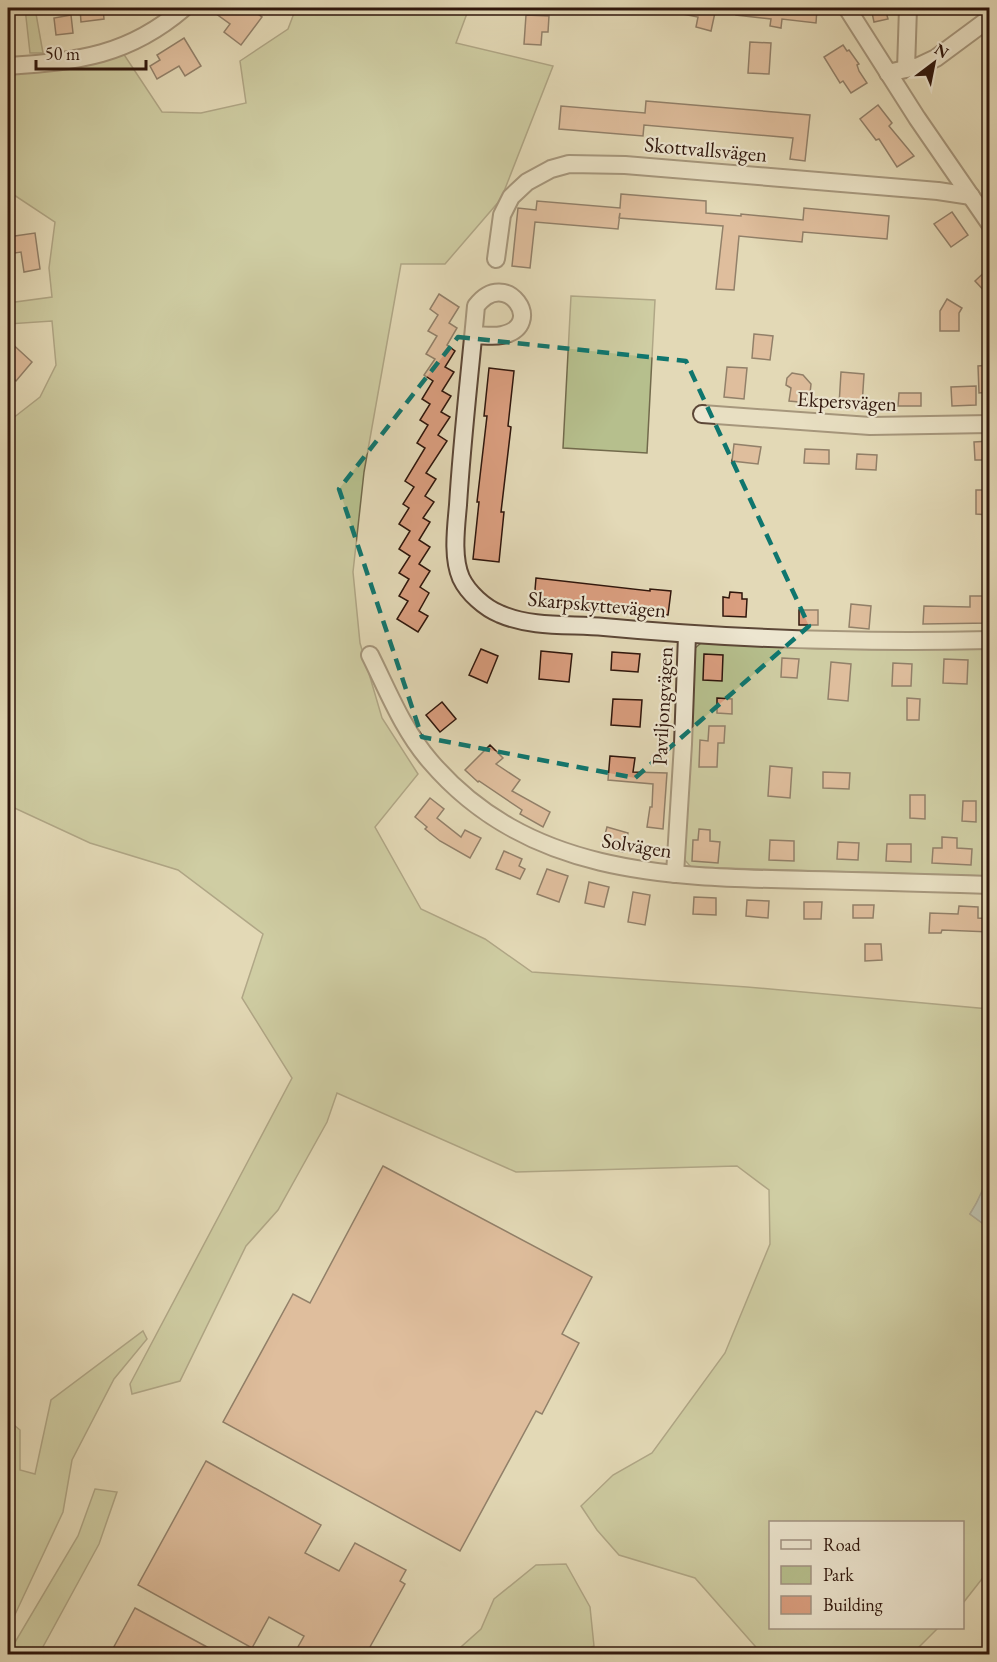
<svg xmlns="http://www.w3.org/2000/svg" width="997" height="1662" font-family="'EB Garamond',serif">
	<rect width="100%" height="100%" fill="#e3d9b7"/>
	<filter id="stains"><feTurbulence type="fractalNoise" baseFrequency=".00333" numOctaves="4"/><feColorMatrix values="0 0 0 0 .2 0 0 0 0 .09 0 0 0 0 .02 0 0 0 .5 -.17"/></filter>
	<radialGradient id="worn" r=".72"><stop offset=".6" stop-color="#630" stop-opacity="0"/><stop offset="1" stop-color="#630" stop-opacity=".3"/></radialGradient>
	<g fill="#b6bf8d" stroke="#726a4c" stroke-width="1.5">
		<path d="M25 8H35L43 53H30Z"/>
		<path d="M296 8H469L456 43 553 66 501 199 445 264H401L364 472 353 572 360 643 382 718 418 774 375 827 421 909 485 939 532 972 747 987 989 1009 990 1142C984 1151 989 1160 988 1170 986 1187 979 1200 970 1214L989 1228V1570L963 1603 962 1522H770V1628H938L912 1654H762L695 1578 619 1555 597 1530 581 1506 613 1475 652 1453 725 1353 770 1244 769 1190 737 1166 516 1172 337 1093 327 1122 278 1210 246 1246 180 1381 132 1394 130 1384 292 1078 242 998 263 934 178 870 90 843 8 805V422L40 397 56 365 52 321 8 324V303L52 297 49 268 55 222 8 191V69L123 53 162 112 201 113 246 103 240 61 288 29Z"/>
		<path d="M571 296 655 300 647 453 563 448Z"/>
		<path d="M701 643 818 649 911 650 989 647V876L691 867 683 858 694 649Z"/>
		<path d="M143 1331 147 1339 114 1379 72 1460 63 1512 11 1623 8 1624V1420L20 1430V1470L35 1474 51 1400Z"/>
		<path d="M95 1489 117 1492 99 1544 39 1654H8L78 1536Z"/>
		<path d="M566 1564 590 1607 594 1646 577 1654H459L461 1647 481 1629 494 1599 536 1565Z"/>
	</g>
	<path fill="#9bb7ba" stroke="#707774" stroke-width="1.5" d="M989 1142V1228L970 1214C979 1200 985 1187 988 1170 989 1160 984 1151 989 1142Z"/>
	<g fill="#da9e7f" stroke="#2f160c" stroke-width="1.5">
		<path d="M80 8H103L104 19 81 22Z"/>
		<path d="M208 8H249L262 17 241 45 224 32 230 24Z"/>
		<path d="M678 8H716L711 31 696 27 698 17 677 13Z"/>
		<path d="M737 8H817L816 23 782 19 781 28 770 26 771 19 736 15Z"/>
		<path d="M871 8H885L888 19 874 22Z"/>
		<path d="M71 15 73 33 56 35 54 18Z"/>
		<path d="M526 15 549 16 548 32H542L541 45 524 44Z"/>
		<path d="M184 38 201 66 185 76 179 66 157 79 150 66 160 60 157 55Z"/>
		<path d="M750 42 771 43 769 74 748 73Z"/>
		<path d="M843 45 847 51 849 50 859 64 857 65 859 71 867 83 851 93 843 81 840 83 824 57Z"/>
		<path d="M646 101 810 115 805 161 790 159 793 138 644 125 643 136 559 129 561 106 645 113Z"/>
		<path d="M878 105 892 123 889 126 914 156 897 167 879 139 876 140 860 119Z"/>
		<path d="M621 194 706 201V213L741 216V214L803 220 804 208 889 216 887 239 803 232 802 242 739 236 734 290 716 289 723 226 619 218 620 213 618 229 535 222 530 268 512 266 518 208 536 210 537 201 620 208Z"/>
		<path d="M952 212 968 235 951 247 934 224Z"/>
		<path d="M35 233 40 269 24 272 21 252 8 254V237Z"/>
		<path d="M990 267V297L975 281Z"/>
		<path d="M439 294 459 307 449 323 457 328 447 345 455 351 445 367 454 372 442 391 451 396 441 412 450 417 438 435 447 441 426 473 436 479 425 496 434 502 423 518 430 522 419 540 430 547 419 564 430 571 420 587 429 593 419 611 428 616 418 632 397 619 408 601 399 596 409 579 399 573 410 556 399 549 410 531 399 524 409 508 403 504 414 487 405 481 425 448 417 443 428 425 420 420 430 404 422 399 433 381 424 375 435 359 426 354 437 336 428 331 438 315 430 309Z"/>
		<path d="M947 299 962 308 959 313V331H940V311Z"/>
		<path d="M754 334 773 336 770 360 752 358Z"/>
		<path d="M8 340 32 362 16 381 8 374Z"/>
		<path d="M990 365V392L979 393 978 366Z"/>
		<path d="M727 367 747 368 744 399 724 397Z"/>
		<path d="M489 368 514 371 508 426 511 427 501 512H504L499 562 473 559 479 502H477L487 416H484Z"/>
		<path d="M841 372 864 374 862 406 839 405Z"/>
		<path d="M792 373 803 375 811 384 809 403 789 401 791 388 786 385 787 378Z"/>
		<path d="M976 386V405L952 406 951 387Z"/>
		<path d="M899 393H921V406H898Z"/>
		<path d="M990 441V460H975L974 442Z"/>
		<path d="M734 444 761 447 758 464 732 461Z"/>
		<path d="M805 449 829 450V464L804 463Z"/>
		<path d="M857 454 877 455 876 470 856 469Z"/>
		<path d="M976 490H990V515L976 514Z"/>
		<path d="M536 578 650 591V589L671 591 668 615 639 612V614L534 602Z"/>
		<path d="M730 592 742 593V599H747L746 617 723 616V597L729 598Z"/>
		<path d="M970 596H990V623L923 624 924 606 970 607Z"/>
		<path d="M851 604 871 606 869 629 849 627Z"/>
		<rect x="799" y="610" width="19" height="15"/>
		<path d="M481 649 498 656 487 683 469 675Z"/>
		<path d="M541 651 572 654 569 682 539 679Z"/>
		<path d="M612 652 640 654 638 672 611 670Z"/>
		<path d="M704 654 723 655 722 681 703 680Z"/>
		<path d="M782 658 799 659 797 678 781 677Z"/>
		<path d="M944 659 968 660 967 684 943 683Z"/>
		<path d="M831 662 851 664 848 701 828 699Z"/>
		<path d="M893 663 912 664 911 686H892Z"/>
		<path d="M717 698 732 699V714L717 713Z"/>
		<path d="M907 698 920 699 919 720H907Z"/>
		<path d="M613 699 642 700 640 727 611 725Z"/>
		<path d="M442 702 456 719 440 732 426 715Z"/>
		<path d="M709 726H725L724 743H718L717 767H699L700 740 708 741Z"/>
		<path d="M490 745 503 758 496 764 520 780 512 791 550 812 543 827 520 814 522 810 479 781 478 782 465 770Z"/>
		<path d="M610 756 635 758 633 772 667 773 663 829 647 827 650 807H652L653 784 608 780Z"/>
		<path d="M770 766 792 768 790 798 768 796Z"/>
		<path d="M823 772 850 773 849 789 823 788Z"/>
		<path d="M910 795H925V819L910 818Z"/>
		<path d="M430 798 444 809 437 818 461 837 465 830 481 838 470 858 440 841 425 829 427 827 415 817Z"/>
		<path d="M963 801H976V822L962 821Z"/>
		<path d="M607 827 628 833 623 852 602 846Z"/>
		<path d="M699 829 710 830V841L720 842 718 863 692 861 693 840H698Z"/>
		<path d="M942 837 957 838V848L972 849 971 865 932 863 933 848H942Z"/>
		<path d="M770 840 794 841V861L769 860Z"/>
		<path d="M838 842 859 843 858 860 837 859Z"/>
		<path d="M887 844H911V862L886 861Z"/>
		<path d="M504 851 522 859 519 866 525 869 520 879 496 869Z"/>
		<path d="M547 869 568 876 559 902 537 894Z"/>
		<path d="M589 882 609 887 604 907 585 903Z"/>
		<path d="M633 892 650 895 645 925 628 922Z"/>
		<path d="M694 897 716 898V915L693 914Z"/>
		<path d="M747 900 769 901 768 918 746 916Z"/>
		<path d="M804 902H822L821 919H804Z"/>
		<path d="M853 905H874L873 918H853Z"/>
		<path d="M959 906 978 907V918L990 919V932L942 930 941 933H929L930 913 958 914Z"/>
		<path d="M865 944H881L882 960 865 961Z"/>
		<path d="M383 1166 592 1277 562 1334 579 1343 542 1414 536 1411 460 1551 223 1422 293 1294 310 1303Z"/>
		<path d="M206 1461 321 1525 305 1553 339 1571 355 1543 406 1570 400 1581 405 1584 366 1654H294L304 1636 269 1617 252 1648 138 1585Z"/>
		<path d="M135 1608 220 1654H110Z"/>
	</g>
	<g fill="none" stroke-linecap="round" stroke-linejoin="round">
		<g stroke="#5c4737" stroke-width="20">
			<g id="minor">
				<path d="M847 8 917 118 990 224"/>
				<path d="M8 66C79 61 128 56 184 8"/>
				<path d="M906 69 908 8"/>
				<path d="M888 73 919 66 936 58 990 18"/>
				<path d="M496 259 502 215 511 197 527 182 551 169 569 164 625 165 938 191 971 196"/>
				<path d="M474 335C483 335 493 337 502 335 547 326 506 266 476 306 470 373 462 439 458 505 456 528 452 557 461 578 468 593 485 608 500 614 532 628 570 624 604 627 732 639 860 643 990 640"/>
				<path d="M702 414 870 426 990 424"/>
				<path d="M370 655C388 691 403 730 430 761 528 876 669 877 808 880 868 881 929 883 990 885"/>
				<path d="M675 874 683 744 687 635"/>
			</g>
		</g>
		<use href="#minor" stroke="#ede6d0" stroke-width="16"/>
	</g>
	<path d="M0 0H997V1662H0ZM458 337 686 361 809 626 635 778 422 737 339 489Z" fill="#e3d9b7" fill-opacity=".55" fill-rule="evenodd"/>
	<path fill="none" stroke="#0f766e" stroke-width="4.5" stroke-dasharray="12 8" stroke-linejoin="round" d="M458 337 686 361 809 626 635 778 422 737 339 489Z"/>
	<g text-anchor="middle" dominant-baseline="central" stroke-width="4.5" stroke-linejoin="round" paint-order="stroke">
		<g font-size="21" fill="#2f160c" stroke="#ede6d0">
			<text transform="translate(706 149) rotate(5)">Skottvallsvägen</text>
			<text transform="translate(847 401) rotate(3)">Ekpersvägen</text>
			<text transform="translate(597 604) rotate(5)">Skarpskyttevägen</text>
			<text transform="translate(662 706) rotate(-87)">Paviljongvägen</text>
			<text transform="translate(637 845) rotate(9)">Solvägen</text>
		</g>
	</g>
	<rect width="997" height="1662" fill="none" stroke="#e3d9b7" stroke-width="30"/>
	<rect x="9" y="9" width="979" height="1644" fill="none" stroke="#2f160c" stroke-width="3"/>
	<rect x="15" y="15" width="967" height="1632" fill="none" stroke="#2f160c" stroke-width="1.5"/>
	<rect x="769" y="1521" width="195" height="108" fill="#ede6d0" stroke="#a19382" stroke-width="1.5"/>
	<rect x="781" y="1540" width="30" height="9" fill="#ede6d0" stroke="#a19382" stroke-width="1.5"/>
	<text x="823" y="1551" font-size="18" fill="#2f160c">Road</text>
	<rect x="781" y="1566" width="30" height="18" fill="#b6bf8d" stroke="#a19382" stroke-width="1.5"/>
	<text x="823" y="1581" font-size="18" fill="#2f160c">Park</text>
	<rect x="781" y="1596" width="30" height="18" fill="#da9e7f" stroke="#a19382" stroke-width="1.5"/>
	<text x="823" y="1611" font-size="18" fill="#2f160c">Building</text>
	<g transform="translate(934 63) rotate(32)" stroke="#ede6d0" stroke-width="4.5" paint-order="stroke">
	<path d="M0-4.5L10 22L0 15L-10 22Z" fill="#2f160c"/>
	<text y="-9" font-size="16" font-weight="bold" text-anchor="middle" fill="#2f160c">N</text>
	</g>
	<path d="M36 60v9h110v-9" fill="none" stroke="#2f160c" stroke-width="3"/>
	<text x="45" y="60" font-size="18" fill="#2f160c" stroke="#ede6d0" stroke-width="4.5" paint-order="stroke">50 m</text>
	<rect width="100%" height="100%" filter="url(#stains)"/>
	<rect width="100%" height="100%" fill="url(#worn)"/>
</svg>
